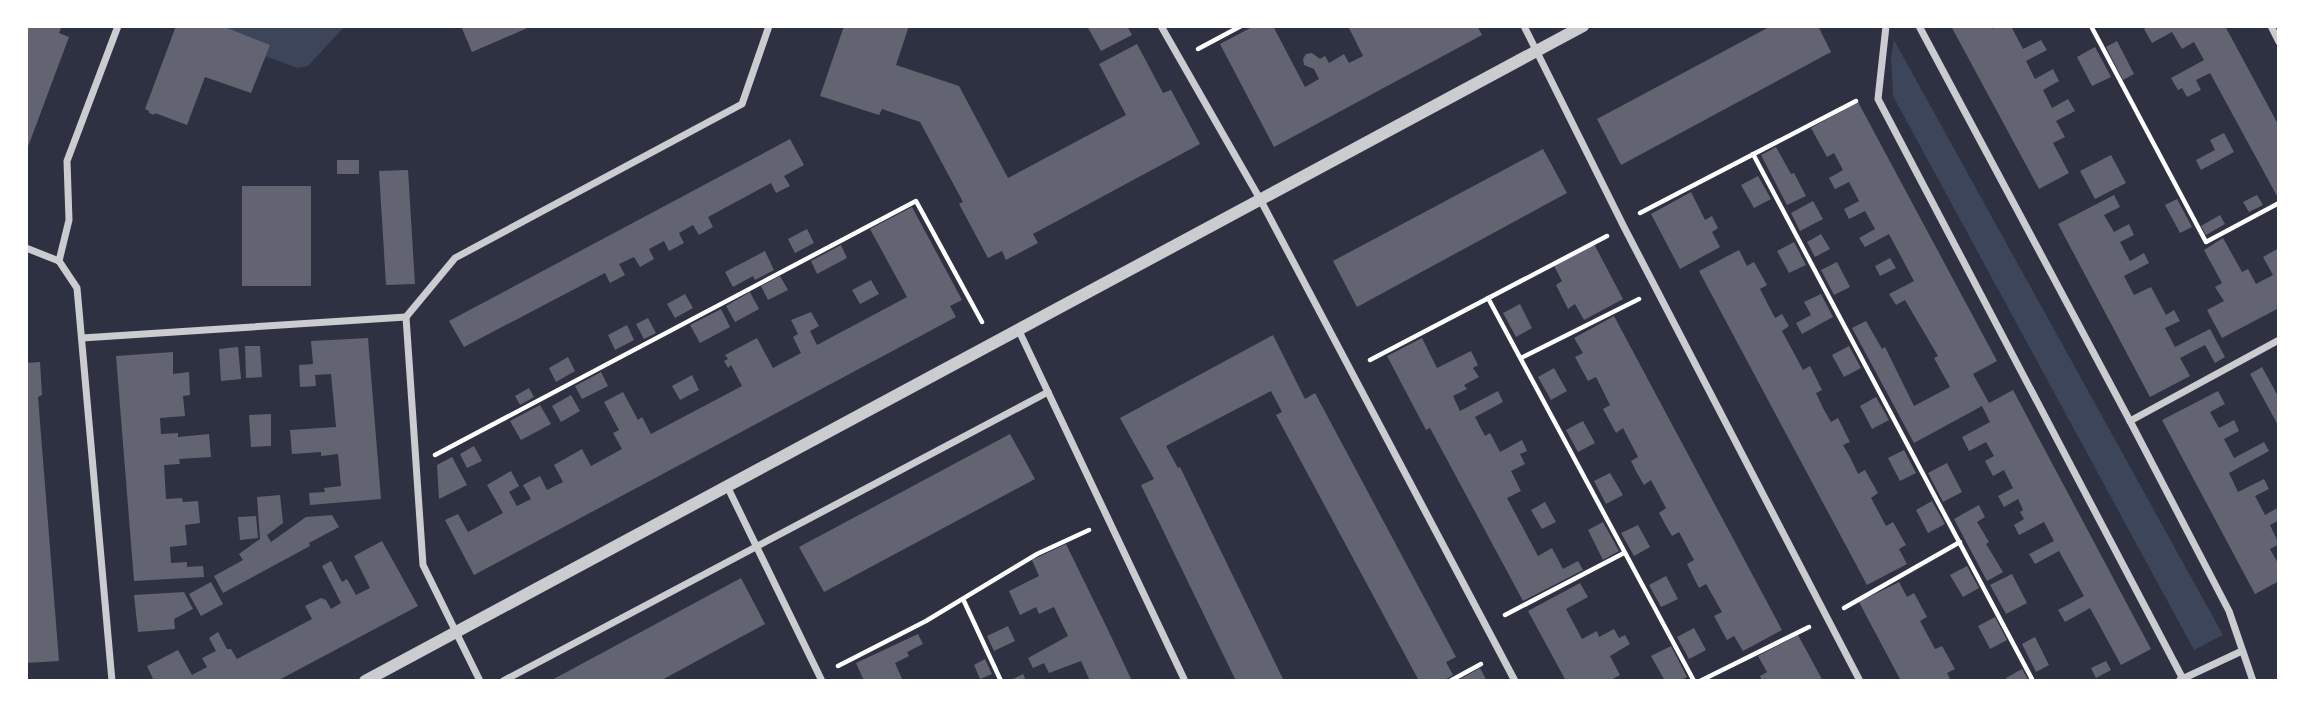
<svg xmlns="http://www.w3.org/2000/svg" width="2305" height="707" font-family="Inter,sans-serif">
	<rect width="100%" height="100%" fill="#2d3142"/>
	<g fill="#3c4559">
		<path d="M227 26H345L308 66 298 68 223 41Z"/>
		<path d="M1894 40 2223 635 2194 650 1893 96 1891 57Z"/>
	</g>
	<g fill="#626471">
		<path d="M26 26H62L59 33 69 37 26 152Z"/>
		<path d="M176 26H222L270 45 251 93 205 77 187 125 155 113 154 115 149 113V111L145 109Z"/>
		<path d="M461 26H532L472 52Z"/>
		<path d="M844 26H909L896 65 959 86 1008 178 1126 115 1099 64 1137 44 1163 93 1171 90 1200 144 1033 234 1038 243 1006 260 1002 251 988 258 959 204 963 202 920 122 882 109 879 115 820 96Z"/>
		<path d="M1087 26H1127L1132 35 1101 51Z"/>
		<path d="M1254 26H1273L1305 87 1319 79 1314 69 1304 65 1303 59 1306 54 1312 53 1320 59 1325 56 1329 63 1344 54 1349 63 1363 56 1348 26H1477L1482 35 1274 147 1220 44Z"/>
		<path d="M1771 26H1818L1831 52 1621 165 1597 119Z"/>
		<path d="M1951 26H1990L1992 29 1997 26H2011L2023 49 2041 40 2047 50 2026 61 2035 79 2053 69 2059 81 2043 90 2052 108 2068 99 2075 111 2056 121 2065 137 2053 143 2069 173 2039 189Z"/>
		<path d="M2149 26H2225L2279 126V195L2277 196 2210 73 2196 80 2201 90 2187 97 2182 88 2178 90 2171 78 2204 60 2194 42 2182 49 2172 32 2152 43 2144 29Z"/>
		<path d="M2117 41 2134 74 2123 80 2106 47Z"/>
		<path d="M2095 47 2111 77 2092 86 2077 57Z"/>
		<path d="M1858 102 1997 361 1973 374 1989 403 2013 390 2151 649 2121 665 2090 608 2065 622 2058 610 2084 596 2059 551 2035 564 2029 554 2054 541 2044 522 2019 535 2014 525 2024 519 2020 512 2023 510 2018 499 2004 507 1998 496 2013 488 2004 470 1993 476 1985 461 1994 456 1986 442 1969 451 1962 437 1990 422 1982 406 1914 443 1852 328 1866 321 1882 349 1885 347 1914 406 1950 387 1934 358 1938 356 1905 300 1896 305 1889 294 1914 281 1889 234 1865 247 1859 238 1875 229 1865 211 1849 219 1844 209 1859 201 1849 182 1835 189 1829 178 1843 170 1834 153 1827 157 1811 128Z"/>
		<path d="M2224 133 2234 152 2201 170 2196 160 2215 150 2210 140Z"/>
		<path d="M790 139 804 165 784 176 790 186 776 193 771 183 708 217 713 227 699 235 693 225 679 233 684 243 669 251 664 241 649 249 654 259 640 267 634 257 619 264 625 275 610 283 605 273 464 347 449 321Z"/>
		<path d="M1776 147 1791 174 1794 173 1806 196 1787 205 1761 155Z"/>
		<path d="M1543 149 1567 193 1357 307 1333 261Z"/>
		<path d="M2111 155 2126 183 2095 199 2080 171Z"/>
		<rect x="337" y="160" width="22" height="14"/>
		<path d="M408 170 415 284 386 285 379 171Z"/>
		<path d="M1758 176 1771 199 1754 208 1741 185Z"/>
		<rect x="242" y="186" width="69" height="100"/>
		<path d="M1691 192 1705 220 1712 216 1718 228 1712 232 1720 247 1680 269 1651 214Z"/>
		<path d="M2114 195 2120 207 2104 215 2114 232 2129 224 2134 235 2120 242 2130 261 2144 253 2149 263 2124 276 2134 295 2151 287 2166 315 2174 310 2180 321 2165 328 2175 347 2210 329 2225 357 2215 363 2205 345 2180 358 2190 376 2150 397 2058 224Z"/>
		<path d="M2257 195 2263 205 2249 212 2243 202Z"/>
		<path d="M2177 199 2192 227 2180 233 2165 205Z"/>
		<path d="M1813 201 1823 219 1800 231 1791 213Z"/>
		<path d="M912 207 962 300 950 306 956 317 474 575 445 520 458 514 468 532 503 513 487 485 511 471 519 486 509 492 517 506 531 499 523 485 540 476 547 490 563 482 554 465 582 449 591 466 622 449 613 433 619 430 604 402 623 392 638 420 642 417 651 434 742 386 731 365 728 368 724 361 728 359 725 355 757 338 773 368 801 353 793 337 798 334 791 320 811 312 819 326 810 331 817 345 907 297 870 229Z"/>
		<path d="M2220 215 2225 224 2206 235 2201 226Z"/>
		<path d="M807 229 814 243 795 253 788 239Z"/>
		<path d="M1821 234 1830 249 1815 257 1807 242Z"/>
		<path d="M2223 238 2242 272 2248 269 2256 284 2273 275 2263 257 2279 248V308L2222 338 2207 310 2224 301 2215 287 2222 283 2204 250Z"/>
		<path d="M1794 242 1806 265 1789 273 1777 251Z"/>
		<path d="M1594 244 1623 299 1584 320 1575 304 1568 309 1556 285 1562 281 1554 266Z"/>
		<path d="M841 245 847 258 817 274 811 261Z"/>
		<path d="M1739 250 1747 266 1754 262 1767 285 1760 289 1775 318 1782 314 1789 326 1782 331 1803 370 1810 366 1822 390 1816 393 1823 408 1831 422 1838 418 1850 442 1843 445 1851 459 1858 474 1865 470 1878 493 1871 498 1878 511 1886 526 1893 522 1906 545 1899 549 1907 564 1867 585 1699 271Z"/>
		<path d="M765 251 774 270 755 280 753 276 733 287 725 272Z"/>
		<path d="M1890 258 1896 268 1880 276 1875 266Z"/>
		<path d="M1837 262 1850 287 1834 295 1821 270Z"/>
		<path d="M780 276 788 290 768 300 761 286Z"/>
		<path d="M871 280 879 294 860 304 852 290Z"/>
		<path d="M750 292 759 309 735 322 726 306Z"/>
		<path d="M685 294 693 308 675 318 667 304Z"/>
		<path d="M1821 294 1833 317 1802 334 1796 323 1811 315 1804 302Z"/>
		<path d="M1520 304 1532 328 1516 337 1503 313Z"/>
		<path d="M721 309 730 327 700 343 690 325Z"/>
		<path d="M1614 316 1782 630 1743 651 1734 636 1727 640 1714 616 1722 612 1706 584 1699 588 1687 564 1694 560 1679 532 1672 536 1665 524 1659 513 1666 508 1651 480 1644 485 1637 473 1631 461 1638 457 1623 428 1616 433 1603 409 1610 405 1596 377 1588 381 1575 357 1583 353 1574 338Z"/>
		<path d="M648 318 656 333 644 339 636 324Z"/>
		<path d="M627 325 634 340 615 350 608 335Z"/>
		<path d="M1273 335 1305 399 1315 393 1456 657 1446 662 1453 675 1443 681H1419L1276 415 1282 412 1271 391 1166 446 1178 468 1180 467 1284 681H1236L1141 485 1154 479 1120 418Z"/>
		<path d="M368 338 381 499 310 505 309 493 325 492 324 488 341 486 338 454 321 456V452L292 454 290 430 336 427 331 374 315 375 316 386 300 387 299 365 313 364 311 341Z"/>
		<path d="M1422 338 1437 368 1471 351 1478 365 1473 368 1479 377 1464 385 1467 389 1453 396 1460 411 1498 391 1503 402 1475 417 1485 436 1490 433 1500 452 1522 440 1527 451 1520 454 1525 464 1511 471 1521 491 1507 498 1538 556 1552 548 1563 569 1578 561 1583 570 1523 601 1430 428 1426 430 1387 356Z"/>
		<path d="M245 346H260L262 377 246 378Z"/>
		<path d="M1849 346 1861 368 1844 377 1832 355Z"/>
		<path d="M238 347 241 379 221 381 219 349Z"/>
		<path d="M173 352V374L189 372 190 395 183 396 185 416 160 418 161 434 178 433V437L209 434 211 457 179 459 180 464 164 465 166 499 182 498 183 502 198 501 200 523 185 525 187 545 170 547 171 563 187 562V567L203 566 204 577 134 581 116 356Z"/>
		<path d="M568 357 575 371 556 382 549 368Z"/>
		<path d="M40 362 42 395 38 397 59 661 26 663V363Z"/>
		<path d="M2262 367 2279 398V427L2250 374Z"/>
		<path d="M1554 368 1567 391 1551 400 1538 377Z"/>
		<path d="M601 372 608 386 582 399 575 386Z"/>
		<path d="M692 375 699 390 680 400 672 386Z"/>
		<path d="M529 388 534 397 520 405 515 396Z"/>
		<path d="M2218 391 2225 404 2210 412 2219 428 2234 420 2239 431 2224 439 2234 458 2264 442 2269 451 2229 473 2238 492 2264 479 2269 489 2255 496 2265 515 2279 507V520L2270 525 2279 544 2270 549 2279 565V581L2255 594 2162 420Z"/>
		<path d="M571 395 580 411 561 422 552 406Z"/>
		<path d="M1876 397 1889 420 1872 429 1860 406Z"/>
		<path d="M540 405 551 424 521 440 510 421Z"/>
		<path d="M271 414V446L251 447 249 415Z"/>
		<path d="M1583 421 1595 443 1578 452 1566 430Z"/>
		<path d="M1010 434 1035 479 824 592 799 547Z"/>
		<path d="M474 446 482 461 467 468 460 454Z"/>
		<path d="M1904 450 1916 473 1900 481 1888 458Z"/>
		<path d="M452 457 467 485 439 499 437 465Z"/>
		<path d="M1947 463 1962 492 1943 502 1928 473Z"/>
		<path d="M1610 473 1623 495 1606 504 1594 481Z"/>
		<path d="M280 495 283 523 267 535 271 542 306 517 332 515 339 527 309 543 310 546 223 593 214 576 243 560 239 554 260 539 257 497Z"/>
		<path d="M1932 501 1945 524 1928 533 1916 510Z"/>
		<path d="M1545 502 1556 522 1542 529 1531 510Z"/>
		<path d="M1979 505 1985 517 1977 522 1989 542 1986 544 2003 572 1987 581 1954 519Z"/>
		<path d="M256 516 258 538 240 540 238 517Z"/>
		<path d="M1603 522 1619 551 1603 560 1588 530Z"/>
		<path d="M1638 525 1650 547 1634 556 1621 533Z"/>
		<path d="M382 541 418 606 277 681H154L147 666 178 650 192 675 207 667 202 658 216 651 209 638 218 632 227 649H231L237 659 312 619 305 606 321 598 326 600 331 609 341 603 322 566 331 561 342 582 347 579 356 595 370 588 354 556Z"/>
		<path d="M1066 544 1109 632 1132 681H1090L1081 661 1049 673 1044 663 1033 668 1028 658 1068 636 1054 607 1039 614 1036 607 1020 615 1009 591 1039 576 1032 560Z"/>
		<path d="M1967 566 1979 588 1963 597 1950 575Z"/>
		<path d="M2012 574 2027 603 2006 614 1990 585Z"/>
		<path d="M1666 576 1678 599 1661 607 1649 585Z"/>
		<path d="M741 578 765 624 660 681H550Z"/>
		<path d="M211 582 223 604 201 616 189 594Z"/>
		<path d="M1899 582 1907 597 1914 593 1927 617 1920 621 1935 649 1942 646 1955 669 1947 673 1951 681H1901L1859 602Z"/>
		<path d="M1580 583 1588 597 1566 609 1582 639 1597 631 1599 637 1614 629 1619 638 1625 635 1630 644 1610 656 1620 675 1609 681H1566L1528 611Z"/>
		<path d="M184 592 193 609 174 619 175 629 138 632 134 595Z"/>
		<path d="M1995 617 2007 640 1990 649 1978 626Z"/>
		<path d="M1008 626 1015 641 994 651 987 636Z"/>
		<path d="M1694 628 1706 650 1689 659 1677 637Z"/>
		<path d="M918 634 923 644 907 652 909 656 895 663 903 681H864L856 663Z"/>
		<path d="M1798 635 1823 681H1762L1760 676 1767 672 1758 656Z"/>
		<path d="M2035 637 2049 665 2036 672 2022 644Z"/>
		<path d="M1671 646 1687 677 1679 681H1665L1651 656Z"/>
		<path d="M985 659 992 674 980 679 974 665Z"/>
		<path d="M2106 661 2111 670 2096 678 2091 668Z"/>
		<path d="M1480 668 1487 681H1457Z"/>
		<path d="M2022 669 2029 681H2008L2006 678Z"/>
		<path d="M1023 674 1026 681H1009Z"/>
	</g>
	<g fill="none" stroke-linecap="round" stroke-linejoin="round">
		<g stroke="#fff" stroke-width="4.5">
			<path d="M2091 26 2206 242 2279 203"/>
			<path d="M1198 49 1241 26"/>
			<path d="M1753 154 2033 681"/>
			<path d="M1640 213 1856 101"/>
			<path d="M1488 298 1694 681"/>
			<path d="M1521 358 1639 299"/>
			<path d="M1370 360 1607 236"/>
			<path d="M435 455 916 201 982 322"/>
			<path d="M963 599 1001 681"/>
			<path d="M1844 608 1960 542"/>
			<path d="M1505 615 1624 553"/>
			<path d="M838 666 926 621 1037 554 1089 530"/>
			<path d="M1450 681 1481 664"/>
			<path d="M1700 681 1809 627"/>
		</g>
		<g stroke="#caccd0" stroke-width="7">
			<path d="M1161 26 1260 199 1515 681"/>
			<path d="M1524 26 1624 227 1860 681"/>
			<path d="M1886 26 1878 99 2183 679"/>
			<path d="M1919 26 2130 421 2229 611 2253 681"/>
			<path d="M2271 26 2279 42"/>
			<path d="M26 248 59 261"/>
			<path d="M59 261 77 288 112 681"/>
			<path d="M59 261 69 220 67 161 118 26"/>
			<path d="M406 317 455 258 742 104 769 26"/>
			<path d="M406 317 423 565 480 681"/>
			<path d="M1019 331 1185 681"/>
			<path d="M82 338 406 317"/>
			<path d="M2130 421 2279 340"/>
			<path d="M727 486 822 681"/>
			<path d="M2180 680 2242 651"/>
			<path d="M503 681 1048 392"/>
		</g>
		<path stroke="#caccd0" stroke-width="12" d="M365 681 1583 26"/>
	</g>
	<rect width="2305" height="707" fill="none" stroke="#ffffff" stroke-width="56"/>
</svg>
